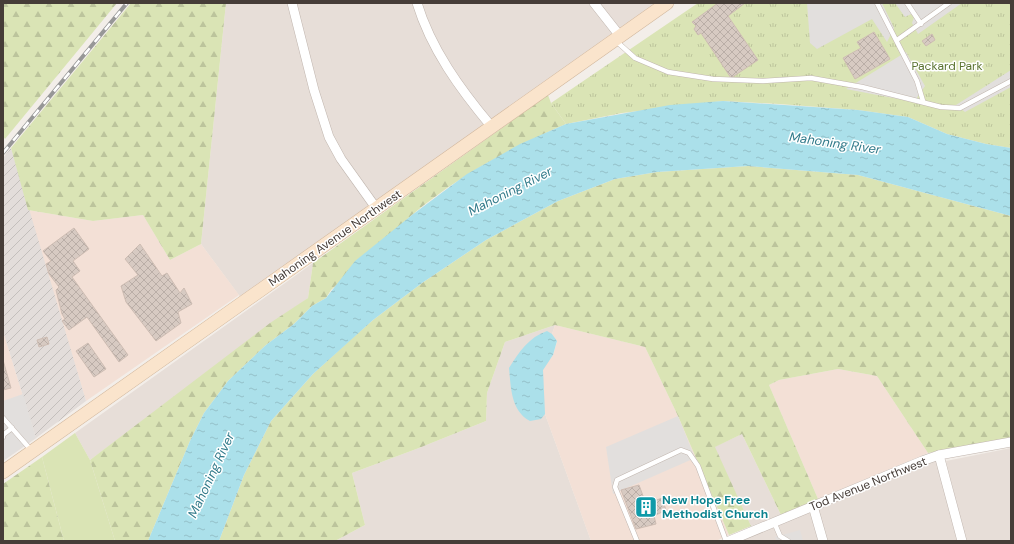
<svg xmlns="http://www.w3.org/2000/svg" width="1014" height="544" font-family="'DM Sans',sans-serif">
	<defs>
		<pattern id="industrial-furrows" width="10" height="10" patternUnits="userSpaceOnUse"><rect width="10" height="10" fill="#e3ddda"/><path d="M-1 1l2-2M0 10L10 0M9 11l2-2" fill="none" stroke="#c4bfbc"/></pattern>
		<pattern id="forest-firs" width="22" height="20" patternUnits="userSpaceOnUse"><rect width="22" height="20" fill="#dae4b5"/><path d="M5 1l3.5 6h-7zM16 11l3.5 6h-7z" fill="#bcc49c"/></pattern>
		<pattern id="park-tufts" width="24" height="20" patternUnits="userSpaceOnUse"><rect width="24" height="20" fill="#dae4b5"/><path d="M3 7l-1-3M5 7V3M7 7l1-3M15 17l-1-3M17 17v-4M19 17l1-3" fill="none" stroke="#bcc49c"/></pattern>
		<pattern id="water-ripples" width="26" height="14" patternUnits="userSpaceOnUse"><rect width="26" height="14" fill="#abe0ea"/><path d="M2 4q2-2 4 0t4 0M15 11q2-2 4 0t4 0" fill="none" stroke="#94c1c9"/></pattern>
		<pattern id="building-cross-hatch" width="8" height="8" patternUnits="userSpaceOnUse"><rect width="8" height="8" fill="#d7cac2"/><path d="M0 0l8 8M0 8l8-8" fill="none" stroke="#baaea7"/></pattern>
	</defs>
	<rect width="100%" height="100%" fill="#f3eee9"/>
	<g fill="#e7ded8">
		<path d="M226 3H667L244 302 201 244Z"/>
		<path d="M313 263 308 298 90 460 75 433Z"/>
		<path d="M555 325 552 334 545 414 591 541H335L365 525 352 473 419 448 486 421 487 393 505 342Z"/>
		<path d="M742 434 781 515 751 526 714 447Z"/>
		<path d="M1011 448V541H966L946 461Z"/>
		<path d="M939 455 962 541H729Z"/>
	</g>
	<g fill="#f3e0d6">
		<path d="M28 210 93 221 143 215 170 260 201 244 239 295 86 401Z"/>
		<path d="M555 325 645 347 678 416 729 535 716 541H591L545 414 543 370 553 355 557 342 552 334Z"/>
		<path d="M3 331 36 438 3 461Z"/>
		<path d="M838 369 877 376 928 453 818 499 769 385 779 380Z"/>
	</g>
	<path fill="url(#industrial-furrows)" d="M11 148 86 401 36 438 3 331V158Z"/>
	<path fill="#dae4b5" d="M75 433 90 460 115 541H64L42 457Z"/>
	<g fill="url(#forest-firs)">
		<path d="M3 3H117L5 139 3 136Z"/>
		<path d="M131 3H226L201 244 170 260 143 215 93 221 28 210 11 148Z"/>
		<path d="M548 95 551 103 566 124C511 148 458 176 412 215 384 239 358 265 331 290L326 298 312 306 294 324 266 345 228 381 204 413 190 441 148 541H115L90 460 270 323 308 298 313 263Z"/>
		<path d="M748 166 858 175 1011 216V438L928 453 877 376 838 369 779 380 769 385 818 499 781 515 742 434 715 447 751 526 729 535 678 416 645 347 555 325 505 342 487 393 486 421 419 448 352 473 365 525 335 541H219L244 475 271 421 313 374 349 341 373 320 422 283 486 240 558 201 615 179 657 172Z"/>
		<path d="M42 457 64 541H3V484Z"/>
	</g>
	<path fill="url(#park-tufts)" d="M698 3H1011V148L986 144 947 134 908 117 858 110 779 104 723 101 622 113 566 124 551 103Z"/>
	<g fill="#e2dfdd">
		<path d="M807 3H882L894 28 887 42 872 19 817 49 810 43Z"/>
		<path d="M895 3H962L918 34 912 23 914 17 911 14 905 17Z"/>
		<path d="M906 52 925 86 914 102 846 89Z"/>
		<path d="M1011 70V87L965 112 956 105Z"/>
		<path d="M23 394 36 438 3 461V401Z"/>
		<path d="M678 416 695 458 613 494 606 447Z"/>
		<path d="M800 530 803 541H777L775 537Z"/>
	</g>
	<g fill="url(#water-ripples)">
		<path d="M723 101 858 110 908 117 947 134 986 144 1011 148V216L858 175 748 166 657 172 615 179 558 201 486 240 422 283 373 320 313 374 271 421 244 475 219 541H148L190 441 204 413 228 381 266 345 294 324 312 306 326 298 355 261 412 215 467 174 520 144 566 124 670 105Z"/>
		<path d="M547 331 552 334 557 341 553 355 543 370 545 414 541 419 530 421C511 411 511 388 509 368 519 352 529 337 547 331Z"/>
	</g>
	<g fill="url(#building-cross-hatch)" stroke="#cebdb3">
		<path d="M718 3H745L728 16 758 60 731 78 701 33 698 35 694 29 696 26 692 22Z"/>
		<path d="M874 32 890 59 855 79 843 58 861 48 857 42Z"/>
		<path d="M932 34 935 40 926 46 922 41Z"/>
		<path d="M74 228 89 249 73 261 80 271 72 277 128 355 119 362 87 317 69 330 62 321 65 319 62 314 56 290 59 287 49 274 46 264 51 261 43 251Z"/>
		<path d="M140 244 162 276 167 273 180 293 184 288 192 304 178 312 181 323 156 341 126 302 121 286 138 275 125 259Z"/>
		<path d="M47 337 49 344 39 347 37 340Z"/>
		<path d="M88 343 106 369 94 377 76 351Z"/>
		<path d="M3 360 11 388 3 390Z"/>
		<path d="M639 485 646 504 662 498 666 510 654 516 656 524 636 529 621 490Z"/>
	</g>
	<g fill="none" stroke-linecap="round" stroke-linejoin="round">
		<g stroke="#c1b6af" stroke-width="5.5">
			<g id="lane">
				<path d="M877 3 917 81 923 101"/>
				<path d="M907 3 921 24"/>
				<path d="M897 40 949 3"/>
				<path d="M616 41 635 58 668 72 713 79 763 81 811 78 862 87 941 107 960 108 1011 81"/>
				<path d="M3 418 31 450"/>
				<path d="M3 437V435L12 428"/>
				<path d="M774 522 780 536 788 541"/>
				<path d="M637 541 615 487 617 480 681 450 689 453 698 466 726 541"/>
			</g>
		</g>
		<g stroke="#c1b6af" stroke-width="10">
			<g id="street">
				<path d="M292 3 314 90 329 137 341 159 376 208"/>
				<path d="M417 3C431 49 460 89 491 126"/>
				<path d="M594 3 620 36"/>
				<path d="M939 455 962 541"/>
				<path d="M813 506 823 541"/>
				<path d="M729 541 922 461 939 455 1011 442"/>
			</g>
		</g>
		<g stroke="#d2b89e" stroke-width="14">
			<path id="secondary" d="M3 472 667 3"/>
		</g>
		<use href="#lane" stroke="#fff" stroke-width="4.5"/>
		<use href="#street" stroke="#fff" stroke-width="9"/>
		<use href="#secondary" stroke="#fae4cc" stroke-width="13"/>
		<g stroke="#979797" stroke-width="4">
			<path id="rail" d="M3 153 127 3"/>
		</g>
		<use href="#rail" stroke="#fff" stroke-width="2.5" stroke-dasharray="8" stroke-linecap="butt"/>
	</g>
	<defs>
		<g id="building-square" transform="scale(1.15)"><rect x="-9" y="-9" width="18" height="18" rx="4" fill="#0f9aa8" stroke="#fff"/><path d="M-4-6H4V6H1V3H-1V6H-4ZM-2.5-4.3h1.7v1.8h-1.7ZM.8-4.3h1.7v1.8H.8ZM-2.5-1h1.7V.8h-1.7ZM.8-1h1.7V.8H.8Z" fill="#fff"/></g>
	</defs>
	<g fill-rule="evenodd">
		<use href="#building-square" x="646" y="507"/>
	</g>
	<g text-anchor="middle" dominant-baseline="central" stroke-width="3" stroke-linejoin="round" paint-order="stroke">
		<g font-size="12" fill="#5a7330" stroke="#fff">
			<text x="947" y="66">Packard Park</text>
		</g>
		<g font-size="12" fill="#463d38" stroke="#fff">
			<text transform="translate(335 238) rotate(-35)">Mahoning Avenue Northwest</text>
			<text transform="translate(868 484) rotate(-22)">Tod Avenue Northwest</text>
		</g>
		<g font-size="12" font-weight="bold" fill="#0d838f" stroke="#fff" text-anchor="start">
			<text x="662" y="500">New Hope Free<tspan x="662" dy="14">Methodist Church</tspan></text>
		</g>
		<g font-size="13" font-style="italic" fill="#327b8b" stroke="#fff">
			<text transform="translate(835 143) rotate(8)">Mahoning River</text>
			<text transform="translate(510 191) rotate(-27)">Mahoning River</text>
			<text transform="translate(211 475) rotate(-65)">Mahoning River</text>
		</g>
	</g>
	<rect width="1014" height="544" fill="none" stroke="#463d38" stroke-width="8"/>
</svg>
